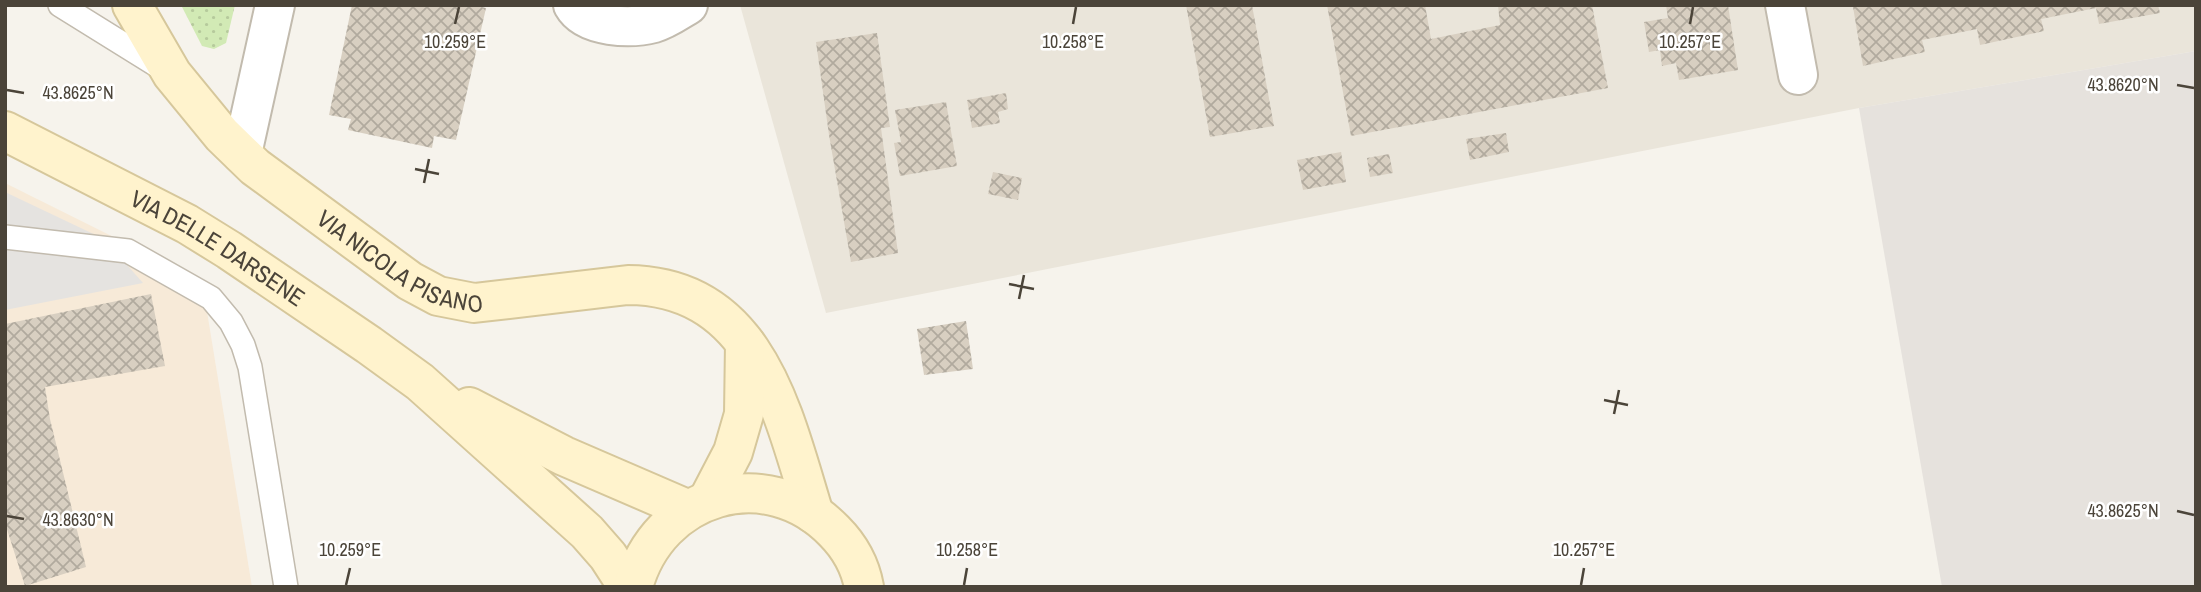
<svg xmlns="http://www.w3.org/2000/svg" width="2201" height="592" font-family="'Archivo Narrow',sans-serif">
	<defs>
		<pattern id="park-dots" width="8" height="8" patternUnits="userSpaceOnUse" patternTransform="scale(1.75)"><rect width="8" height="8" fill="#d2eab5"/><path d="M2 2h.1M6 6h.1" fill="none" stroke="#b6ca9c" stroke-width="1.8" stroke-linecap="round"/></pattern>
		<pattern id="building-cross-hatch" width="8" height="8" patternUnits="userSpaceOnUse" patternTransform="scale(1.75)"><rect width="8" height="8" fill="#d8cfc1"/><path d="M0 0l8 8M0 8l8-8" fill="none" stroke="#b1aa9e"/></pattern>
	</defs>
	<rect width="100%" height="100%" fill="#f6f3ec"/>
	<path fill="#eae5da" d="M740 5H2196V51L1859 108 826 313Z"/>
	<path fill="#f7ead8" d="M5 183 202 281 252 587H5Z"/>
	<path fill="#e6e2dd" d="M2196 51V587H1942L1859 108Z"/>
	<path fill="url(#park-dots)" d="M181 5H235L226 43 214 49 202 46Z"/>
	<path fill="#e5e3e0" d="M5 192 104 239 143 283 5 310Z"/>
	<g fill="url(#building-cross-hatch)">
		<path d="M352 5H473L486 8 456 140 434 136 432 148 348 130 351 119 329 115Z"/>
		<path d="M1186 5H1252L1274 126 1210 137Z"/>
		<path d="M1327 5H1425L1431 39 1500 25 1498 5H1592L1608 88 1351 136Z"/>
		<path d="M1666 5H1728L1738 70 1679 80 1676 63 1662 66 1660 50 1649 52 1644 22 1668 18Z"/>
		<path d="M1860 5H2158L2160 13 2099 24 2096 8 2041 19 2044 31 1980 45 1977 29 1922 40 1925 52 1863 66 1853 7Z"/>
		<path d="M877 33 890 127 881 128 898 253 851 262 829 135 816 42Z"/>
		<path d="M1006 93 1008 109 998 112 1000 123 972 128 967 100Z"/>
		<path d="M946 102 957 166 900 176 894 143 901 142 895 110Z"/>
		<path d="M1506 133 1509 152 1470 160 1466 139Z"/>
		<path d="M1341 152 1346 182 1303 190 1297 160Z"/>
		<path d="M1389 154 1393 173 1370 177 1367 158Z"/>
		<path d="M993 172 1022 178 1018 200 988 194Z"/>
		<path d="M151 294 165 366 45 387 50 419 86 567 25 586 5 523V324Z"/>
		<path d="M966 321 973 369 924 375 917 329Z"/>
	</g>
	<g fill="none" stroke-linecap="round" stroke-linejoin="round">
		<g stroke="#c2bbae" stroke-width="26">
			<g id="lane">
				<path d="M60 5 163 69"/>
				<path d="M5 237 128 251 211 298 231 322 243 345 250 367 286 587"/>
			</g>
		</g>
		<g stroke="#c2bbae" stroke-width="42">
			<g id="street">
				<path d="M573 5C586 28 631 29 654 23 665 20 678 11 688 5"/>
				<path d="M1785 5 1798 75"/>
				<path d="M242 154 275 5"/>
			</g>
		</g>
		<g stroke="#d6c79b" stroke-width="42">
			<g id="secondary">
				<path id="s1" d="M132 5 172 74 222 135 255 167 410 281 438 296 474 303 628 285C758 286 783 414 814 514"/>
				<path id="s2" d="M5 131 187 224 229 250 369 345 420 382 587 532 608 556 628 587"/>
				<path d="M469 407 564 456 689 510"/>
				<path d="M708 500 733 452 744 414 745 343"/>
				<path d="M633 587C658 494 766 461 834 531 850 547 860 565 864 587"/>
			</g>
		</g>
		<use href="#lane" stroke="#fff" stroke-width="23"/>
		<use href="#street" stroke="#fff" stroke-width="38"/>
		<use href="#secondary" stroke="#fff3cd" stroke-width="38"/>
	</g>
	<path fill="none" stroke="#4b4439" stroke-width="2.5" d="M455 24 459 7M1073 24 1076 7M1690 24 1693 7M2177 85 2194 88M7 90 24 93M415 169 439 174M424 183 429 159M1009 284 1034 289M1019 299 1024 275M1604 400 1628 405M1614 414 1619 390M2177 511 2194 515M7 516 24 519M346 585 350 568M964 585 967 568M1581 585 1584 568"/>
	<g text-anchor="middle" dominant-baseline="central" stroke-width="5" stroke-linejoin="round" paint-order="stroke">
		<g font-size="24" fill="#4b4439" stroke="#fff">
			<text stroke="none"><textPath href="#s2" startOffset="243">VIA DELLE DARSENE</textPath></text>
			<text stroke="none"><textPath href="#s1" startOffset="380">VIA NICOLA PISANO</textPath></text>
		</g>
	</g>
	<g font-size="18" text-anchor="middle" fill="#4b4439" stroke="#fff" stroke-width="5" stroke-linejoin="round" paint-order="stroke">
		<text x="455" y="48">10.259°E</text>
		<text x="1073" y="48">10.258°E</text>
		<text x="1690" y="48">10.257°E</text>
		<text x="2123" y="91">43.8620°N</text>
		<text x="78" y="99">43.8625°N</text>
		<text x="2123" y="517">43.8625°N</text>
		<text x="78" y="526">43.8630°N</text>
		<text x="350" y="556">10.259°E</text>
		<text x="967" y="556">10.258°E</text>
		<text x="1584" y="556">10.257°E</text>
	</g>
	<rect width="2201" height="592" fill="none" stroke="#4b4439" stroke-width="14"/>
</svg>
